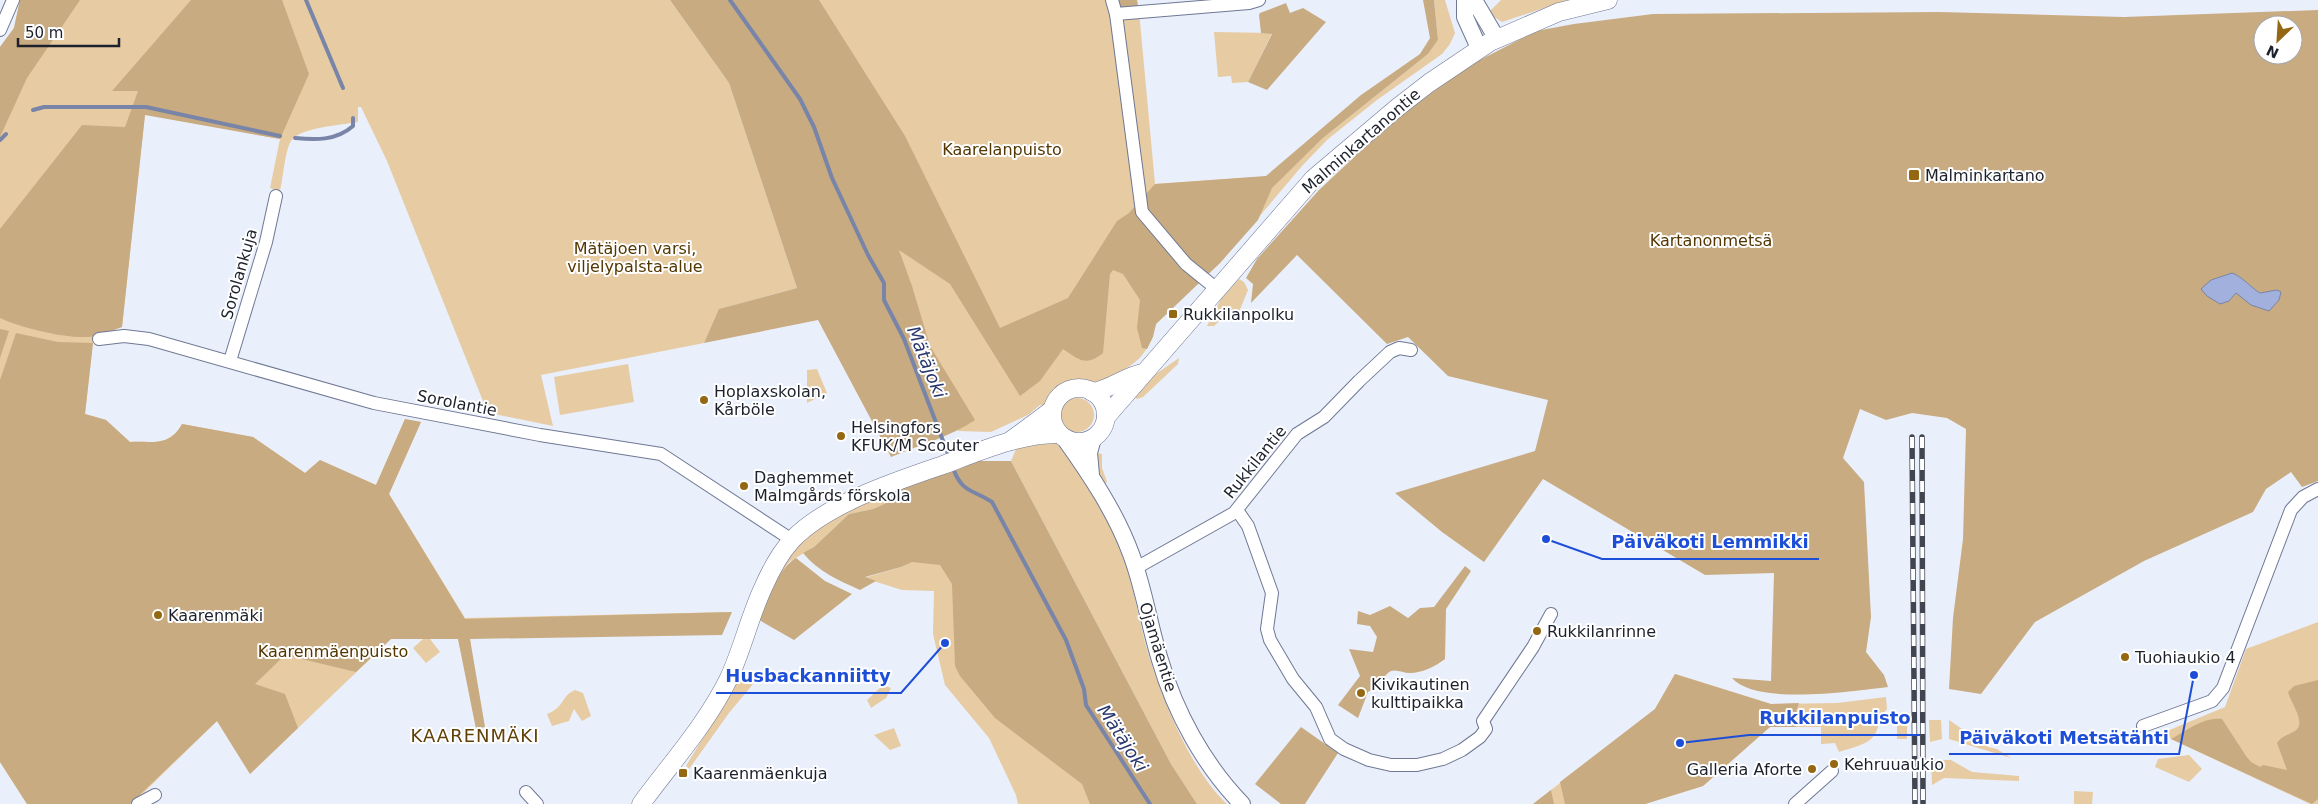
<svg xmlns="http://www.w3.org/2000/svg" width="2318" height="804" font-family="'DejaVu Sans',sans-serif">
	<rect width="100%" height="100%" fill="#eaeffc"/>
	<g fill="#e7cba3">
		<path d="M20 0H670L729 83 797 288 720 309 704 343 541 375 553 426 494 414 487 411 387 161 361 107H358V122C342 125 300 127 291 141 285 150 283 179 280 191L270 188 280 139 145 114 122 327 94 333 85 414 106 420 130 442C154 441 169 447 182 424L253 437 305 473 320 460 376 485 405 419 421 422 389 494 465 618 732 612 470 639 471 646 460 648 458 639H430L440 652 426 663 413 648 423 639H391L250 774 217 721 132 804H27L0 762V47L14 28Z"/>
		<path d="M739 0H1137L1140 22 1155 184 1285 175 1323 138 1428 54 1438 40 1434 0H1445L1455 33 1450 44 1442 54 1377 100 1328 139 1302 166 1220 263 1156 324C1149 354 1137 364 1110 377 1106 379 1101 384 1097 385 1093 386 1086 383 1081 382 1064 380 1052 391 1045 406L1040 405 1028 415 991 432 958 431Z"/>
		<path d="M1501 0H1568L1502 22 1488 13Z"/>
		<path d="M1214 32 1272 33 1248 82 1232 83 1231 76 1218 77Z"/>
		<path d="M1239 279 1244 282 1248 290 1239 312 1226 315 1214 326H1207L1221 299Z"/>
		<path d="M1179 358 1178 364 1143 397 1137 399 1133 396 1153 376Z"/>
		<path d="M628 364 634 402 560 415 554 377Z"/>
		<path d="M817 369 827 393 807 403V370Z"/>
		<circle cx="1077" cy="415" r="17"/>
		<path d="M1034 443H1056L1068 452C1088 488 1113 525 1126 564 1134 591 1139 619 1146 646 1160 694 1190 770 1227 804H1197L1171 764 1011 461 1016 449Z"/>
		<path d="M1096 453 1102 454V468L1107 482 1103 485 1099 475Z"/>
		<path d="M979 461 997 496 1161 804H1018L1016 795 989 738 945 685 933 634 934 591 902 590 864 578 901 567 929 553 952 470Z"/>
		<path d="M899 489 904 495 873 509 849 514 814 547 789 562 766 600C773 587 778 571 787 559 813 522 860 506 899 489Z"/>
		<path d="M2318 622V804H2310L2171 739 2167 731 2225 707 2246 649Z"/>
		<path d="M747 671 756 674 758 678 729 713 689 769 686 766 742 674Z"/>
		<path d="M1675 674 1771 704 1837 703 1886 697 1887 709C1879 717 1880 725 1875 734 1869 745 1850 748 1839 752L1835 743 1821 744V727H1770L1703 786 1645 804H1533L1655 709Z"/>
		<path d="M883 685 891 688 886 698 871 708 867 700Z"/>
		<path d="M575 690 583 693 591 716 582 721 574 709 569 721 552 726 547 714C565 707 561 696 575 690Z"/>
		<rect x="1897" y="715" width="10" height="24"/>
		<path d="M1929 720H1941L1942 739 1930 742Z"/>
		<path d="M1949 720 1988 747 1997 749 2011 758 1949 739Z"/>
		<path d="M894 728 901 746 890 750 874 735Z"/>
		<path d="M2189 755 2202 769 2189 782 2155 767 2158 759Z"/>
		<path d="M1931 760H1951L1972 772 2019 776V781L1944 778 1932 785Z"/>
		<path d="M2074 791 2093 792 2092 804H2074Z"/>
	</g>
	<g fill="#c8ab80" fill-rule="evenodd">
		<path d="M20 0H80L27 78 0 137V47L14 28Z"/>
		<path d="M191 0H282L309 74 280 139 145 115 122 327C113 330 104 334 96 336 73 341 21 328 0 318V229L82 125 125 127 138 91H112Z"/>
		<path d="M670 0H819L905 136 1000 328 1068 298 1117 221 1129 213 1155 184 1266 176 1361 95 1420 54 1430 38 1423 0H1434L1438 40 1428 54 1323 138 1272 188 1258 220 1220 263 1156 324 1153 337 1147 349 1142 348 1137 328 1140 300 1123 274 1113 270 1110 274 1103 353C1085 367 1080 360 1063 349L1040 381 1020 396 950 284 899 250 912 286 930 346 975 420C950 437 919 445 891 457L818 320 704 343 719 309 797 288 729 83Z"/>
		<path d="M1116 0H1137L1138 7 1119 8Z"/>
		<path d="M1286 3 1290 13 1303 8 1326 22 1267 90 1248 82 1272 34 1261 33 1259 15 1260 13Z"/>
		<path d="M2318 10V481L2302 487 2291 472 2266 489 2253 512 2144 561 2035 622 1981 694 1949 689 1953 618 1963 539 1966 429 1947 418 1912 413 1886 420 1860 409 1843 458 1864 482 1871 617 1866 652 1884 675 1888 687C1854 691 1756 706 1732 678L1771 681 1774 573 1705 575 1543 479 1484 562 1442 532 1395 493 1535 451 1548 400 1448 376 1408 337 1387 344 1297 255 1251 303 1253 284 1246 278 1257 259 1319 190 1396 118 1472 64 1536 31 1574 24 1653 14 1939 12 2124 17ZM2263 25H2293V55H2263Z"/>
		<path d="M0 329 9 331 0 358Z"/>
		<path d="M16 333 58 342 93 343 85 414 106 420 130 442C154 441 169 447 182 424L253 437 305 473 320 460 376 485 405 419 421 422 389 494 465 619 732 612 722 635 470 639 485 727 476 729 458 639H391L356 672 285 655 255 684 285 694 298 728 250 774 217 721 130 804H27L0 762V380Z"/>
		<path d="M979 461H1011L1171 764 1197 804H1090L1082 784 995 718 960 676 955 666 952 584 940 565 912 562 901 567 865 577 876 581 860 590C838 580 819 572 803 553L814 547 849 514 873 509 904 495 899 489Z"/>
		<path d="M796 558 825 581 852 594 794 640 759 620C766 601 779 568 796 558Z"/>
		<path d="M1465 566 1471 571 1446 609 1445 659C1436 666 1422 673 1410 673 1403 673 1397 669 1391 671 1383 675 1380 687 1368 692L1358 718 1338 705 1360 676 1349 649 1373 652 1377 637 1370 626 1357 624 1358 611 1370 615 1390 606 1408 618 1420 608 1434 607Z"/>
		<path d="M1675 674 1771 704 1799 703 1796 712V727H1770L1703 786 1645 804H1565L1560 782 1655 709Z"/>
		<path d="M2318 680V799L2312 804 2171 739C2186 731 2203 717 2222 719L2246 756 2251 762 2260 767 2263 765 2287 770 2277 743C2282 736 2286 736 2293 732 2309 725 2290 702 2288 692L2294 686Z"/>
		<path d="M1301 727 1338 753 1305 804H1281L1255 784Z"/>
		<path d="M1551 790 1554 804H1533Z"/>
	</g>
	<path fill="#a1b0dd" stroke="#7985a8" d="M2232 273C2243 277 2250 287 2260 293L2277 290 2281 292 2279 300 2269 311 2251 305 2236 293 2229 301 2220 304 2207 296 2201 289 2211 280Z"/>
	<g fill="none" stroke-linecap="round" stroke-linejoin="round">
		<g stroke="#7985a8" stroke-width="4">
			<path d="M306 0 343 88"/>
			<path d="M730 0 800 99 814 127 832 178 868 255 884 283V300L904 339 950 459"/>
			<path d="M33 110 44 107H146L280 136"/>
			<path d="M295 138C315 140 336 141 353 126V118"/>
			<path d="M0 140 6 134"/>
			<path d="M953 468C962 493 972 489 992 502L1066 640 1084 689 1086 705 1150 804"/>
		</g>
		<g stroke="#6f7894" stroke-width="14">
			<g id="minor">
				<path d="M1112 0 1116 14 1142 212 1186 264 1218 290"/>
				<path d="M1116 14 1249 3 1259 0"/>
				<path d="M0 30 13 0"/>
				<path d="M99 339 124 336 149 339 374 403 540 435 661 454 792 540"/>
				<path d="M230 361 266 242 276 196"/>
				<path d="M1237 510 1248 526 1272 593 1267 629 1270 640 1293 679 1316 707 1330 739 1344 749 1369 760 1391 765H1417L1443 759 1462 750 1480 737 1486 729 1483 721 1533 647 1551 614"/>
				<path d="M1136 568 1234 513 1297 434 1324 417 1359 381 1390 352 1399 348 1411 350"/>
				<path d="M2143 726 2212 701 2223 688 2291 510 2303 497 2318 489"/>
				<path d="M526 792 537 804"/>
				<path d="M138 804 155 795"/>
				<path d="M1795 804 1832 771"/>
			</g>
		</g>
		<g stroke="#6f7894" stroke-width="18">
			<g id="tertiary">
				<path d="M1465 0V17L1479 48"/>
				<path d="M1474 0 1497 39"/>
				<path d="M1065 439C1090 474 1116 513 1131 554 1144 588 1149 625 1160 660 1175 712 1204 765 1242 804"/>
				<path d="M1091 475 1089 453 1093 438"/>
			</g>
		</g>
		<g stroke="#6f7894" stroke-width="19">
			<g id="secondary">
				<circle cx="1079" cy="415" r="27"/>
				<path d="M1092 392C1111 390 1126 375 1144 373"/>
				<path d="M1106 417 1314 178 1398 107 1429 83 1490 42 1559 12 1608 0"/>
				<path d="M1010 441 1052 410"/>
				<path d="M641 804C671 763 705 726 728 680 742 651 749 618 763 588 770 572 779 554 792 540 826 504 896 481 943 465 978 452 1022 433 1059 434"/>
			</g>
		</g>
		<use href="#minor" stroke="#fff" stroke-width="12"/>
		<use href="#tertiary" stroke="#fff" stroke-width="16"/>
		<use href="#secondary" stroke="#fff" stroke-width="18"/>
		<g stroke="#414550" stroke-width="5.5">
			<g id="rail">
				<path d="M1912 437 1915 804"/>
				<path d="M1922 437 1923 804"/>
			</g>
		</g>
		<use href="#rail" stroke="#fff" stroke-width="4" stroke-dasharray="11" stroke-linecap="butt"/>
	</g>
	<g fill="#946713" stroke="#fff" stroke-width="2">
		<rect x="1908" y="169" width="12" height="12" rx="2.5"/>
		<rect x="1168" y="309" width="10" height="10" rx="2.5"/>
		<circle cx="704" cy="400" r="5"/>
		<circle cx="841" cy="436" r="5"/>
		<circle cx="744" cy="486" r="5"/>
		<circle cx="158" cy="615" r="5"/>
		<circle cx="1537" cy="631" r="5"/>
		<circle cx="2125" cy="657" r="5"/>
		<circle cx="1361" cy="693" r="5"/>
		<circle cx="1834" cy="764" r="5"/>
		<circle cx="1812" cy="769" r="5"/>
		<rect x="678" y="768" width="10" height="10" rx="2.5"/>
	</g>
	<g text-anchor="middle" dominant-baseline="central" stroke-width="4" stroke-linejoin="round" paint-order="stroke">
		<g font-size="16" fill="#1d212c" stroke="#fff">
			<text transform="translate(1361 141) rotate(-41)">Malminkartanontie</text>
			<text transform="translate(239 274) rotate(-74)">Sorolankuja</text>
			<text transform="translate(457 403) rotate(11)">Sorolantie</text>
			<text transform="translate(1255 462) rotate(-51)">Rukkilantie</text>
			<text transform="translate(1158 647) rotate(73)">Ojamäentie</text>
		</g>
		<g font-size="16" fill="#533600" stroke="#fff">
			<text x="1002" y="149">Kaarelanpuisto</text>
			<text x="1711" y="240">Kartanonmetsä</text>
			<text x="635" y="248">Mätäjoen varsi,<tspan x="635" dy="18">viljelypalsta-alue</tspan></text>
			<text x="333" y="651">Kaarenmäenpuisto</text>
		</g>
		<g font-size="16" fill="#1d212c" stroke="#fff" text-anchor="start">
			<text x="1925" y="175">Malminkartano</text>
			<text x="1183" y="314">Rukkilanpolku</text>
			<text x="714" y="391">Hoplaxskolan,<tspan x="714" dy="18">Kårböle</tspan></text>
			<text x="851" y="427">Helsingfors<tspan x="851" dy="18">KFUK/M Scouter</tspan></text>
			<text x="754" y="477">Daghemmet<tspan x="754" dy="18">Malmgårds förskola</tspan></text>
			<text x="168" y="615">Kaarenmäki</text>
			<text x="1547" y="631">Rukkilanrinne</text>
			<text x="2135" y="657">Tuohiaukio 4</text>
			<text x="1371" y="684">Kivikautinen<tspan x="1371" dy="18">kulttipaikka</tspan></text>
			<text x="1844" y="764">Kehruuaukio</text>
			<text x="1802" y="769" text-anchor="end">Galleria Aforte</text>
			<text x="693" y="773">Kaarenmäenkuja</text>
		</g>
		<g font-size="18" font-style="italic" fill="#29376e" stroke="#fff">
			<text transform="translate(927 362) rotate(68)">Mätäjoki</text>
			<text transform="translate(1123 738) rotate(57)">Mätäjoki</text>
		</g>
		<g font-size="18" letter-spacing="1" fill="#604107" stroke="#fff">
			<text x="475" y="735">KAARENMÄKI</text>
		</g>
	</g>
	<path fill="none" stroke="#1d4ed8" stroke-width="2" d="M1546 539L1602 559H1819M945 643L901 693H716M1680 743L1749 735H1920M2194 675L2179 754H1949"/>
	<g fill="#1d4ed8" stroke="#fff" stroke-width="2">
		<circle cx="1546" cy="539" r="5"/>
		<circle cx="945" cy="643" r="5"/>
		<circle cx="1680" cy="743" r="5"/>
		<circle cx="2194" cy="675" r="5"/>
	</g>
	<g font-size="18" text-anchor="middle" font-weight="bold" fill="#1d4ed8" stroke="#fff" stroke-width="4" stroke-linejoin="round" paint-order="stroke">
		<text x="1710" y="548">Päiväkoti Lemmikki</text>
		<text x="808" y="682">Husbackanniitty</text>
		<text x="1835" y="724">Rukkilanpuisto</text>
		<text x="2064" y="744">Päiväkoti Metsätähti</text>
	</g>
	<g transform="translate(2278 40) rotate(205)"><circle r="24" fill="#ffffff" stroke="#a5a6ab"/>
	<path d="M0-4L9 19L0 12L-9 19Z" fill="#946713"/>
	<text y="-8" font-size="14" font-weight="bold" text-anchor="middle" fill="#1d212c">N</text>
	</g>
	<path d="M18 38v8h101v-8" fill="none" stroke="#1d212c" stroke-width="2.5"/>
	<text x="25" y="38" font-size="15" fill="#1d212c" stroke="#ffffff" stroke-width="4" paint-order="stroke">50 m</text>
</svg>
